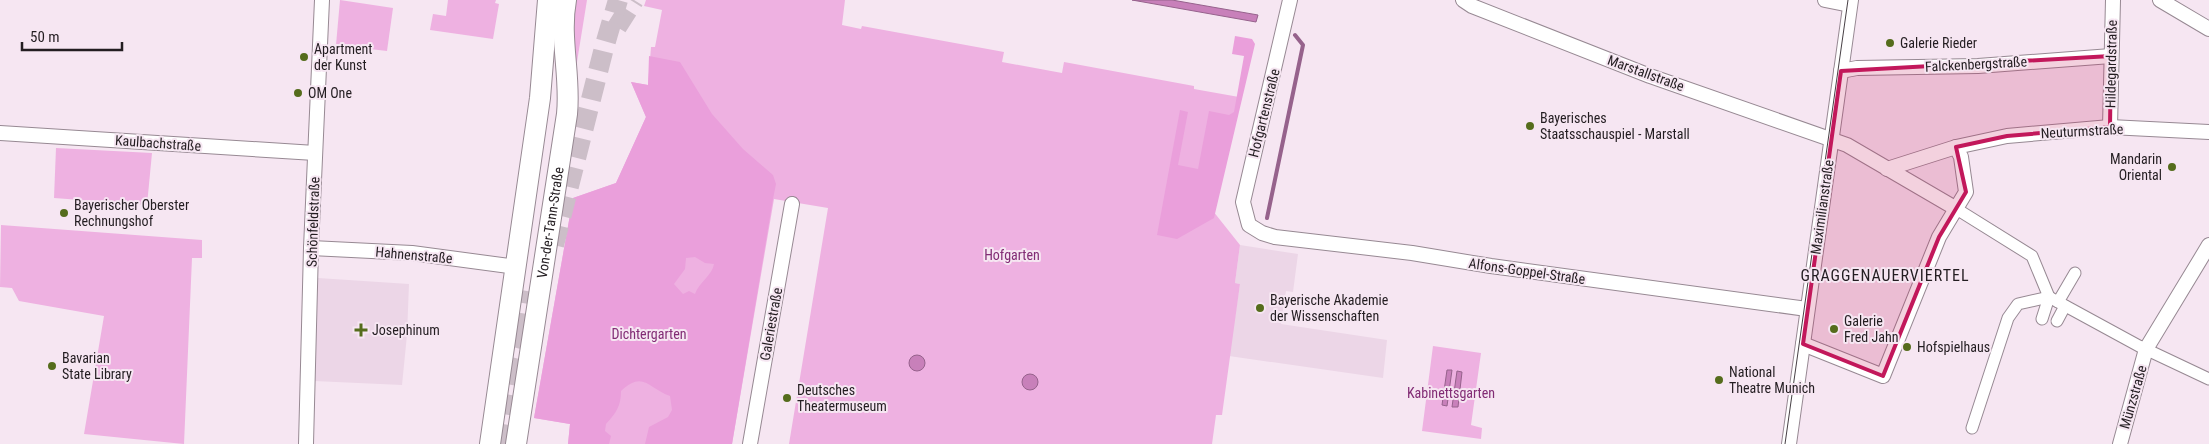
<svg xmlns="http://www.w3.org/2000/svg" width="2209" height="444" font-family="'Roboto Condensed',sans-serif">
	<rect width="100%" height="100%" fill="#f6e6f2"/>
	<g fill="#ecd6e7">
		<path d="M1240 245 1298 254 1293 292 1286 291 1281 324 1387 340 1383 378 1229 356 1240 284 1235 283Z"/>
		<path d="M318 278 409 284 407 335 402 385 314 381Z"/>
	</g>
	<g fill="#eeb1e1">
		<path d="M340 0 393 8 387 51 336 45Z"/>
		<path d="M448 0H496L495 3 499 4 493 39 430 30 433 14 446 16Z"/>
		<path d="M573 0H587L576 68H574Z"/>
		<path d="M646 0H845L842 25 861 29 862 26 1004 52 1002 62 1062 73 1064 62 1194 86V89L1239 97 1213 211 1240 245 1235 283 1240 284 1222 415H1216L1212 444H789L828 208 774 199 732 444H568L570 424 534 418 573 198 616 183 646 117 631 82 648 85 651 47H655L662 10 644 6Z"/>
		<path d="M56 148 152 153 147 205 54 198Z"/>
		<path d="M1 225 202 240V258H192L184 444 84 434 104 316 19 301 12 288 0 287Z"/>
		<path d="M1433 346 1481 353 1471 425 1482 428 1481 439 1422 431Z"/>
	</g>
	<g fill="#ea9fdb" fill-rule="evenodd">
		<path d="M1235 36 1252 39 1255 44 1214 218 1177 239 1157 235 1180 110 1188 112 1178 165 1198 169 1209 111 1229 115 1234 112 1244 56 1232 54Z"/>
		<path d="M649 56 680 62 712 114 743 149 773 175 776 184 773 199 732 444H645L649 427 668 417 672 410 670 396C648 388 643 370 621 391 621 406 616 413 606 424L605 431 611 436 609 444H568L570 424 534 418 573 198 616 183 646 117 631 82 648 85ZM695 257 705 263 714 264C712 276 699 282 695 294L689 291 683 294 674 284 685 269 686 258Z"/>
	</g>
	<g fill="#c880ba" stroke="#96628c">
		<path d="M1132 0H1172L1258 15 1256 22Z"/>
		<circle cx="917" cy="363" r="8"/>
		<path d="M1447 370H1452L1447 406 1442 405Z"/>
		<path d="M1457 371 1462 372 1458 407H1452Z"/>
		<circle cx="1030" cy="382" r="8"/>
	</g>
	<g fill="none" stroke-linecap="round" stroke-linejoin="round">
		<path stroke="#96628c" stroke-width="4" d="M1267 218 1303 45 1295 35"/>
		<g stroke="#ccbec8" stroke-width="20" stroke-dasharray="20 10" stroke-linecap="butt">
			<path d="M617 27 634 0"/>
			<path d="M554 245 604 48 618 0"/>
			<path d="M520 333 527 291"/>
			<path d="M513 378 527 322"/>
			<path d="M501 444 515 365"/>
		</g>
		<g stroke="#978993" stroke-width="13">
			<g id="pedestrian">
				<path d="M1955 208 2032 256 2049 297 2042 319"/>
				<path d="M2058 302 2075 273"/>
				<path d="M2057 321 2065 306"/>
				<path d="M1972 428 2008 318 2018 304 2049 297 2139 346 2209 379"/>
			</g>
		</g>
		<g stroke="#978993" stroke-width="16">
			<g id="minor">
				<path d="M1290 0 1243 202 1249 225 1262 233 1275 237 1412 253 1491 266 1807 309"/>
				<path d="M1463 0 1472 6 1650 76 1847 145 1955 208"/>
				<path d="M1825 0 1850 5"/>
				<path d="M2160 0 2209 29"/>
				<path d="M1841 71 1857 68 1978 66 2111 56"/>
				<path d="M2110 127 2113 0"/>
				<path d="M0 133 315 153"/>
				<path d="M1887 169 1956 147 2007 136 2110 127 2209 132"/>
				<path d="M311 248 412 253 517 267"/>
				<path d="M1803 344 1883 376 1939 237 1966 192 1961 157 1956 147"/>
				<path d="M306 444 311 248 322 0"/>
				<path d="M750 444 792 204"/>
				<path d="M1789 444 1851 0"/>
				<path d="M2120 444 2146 349 2209 245"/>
			</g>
		</g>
		<g stroke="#978993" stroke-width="22">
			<g id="secondary">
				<path d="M490 444 540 98 548 0"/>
				<path id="s1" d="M516 444 567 114C571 76 559 38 566 0"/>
			</g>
		</g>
		<use href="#pedestrian" stroke="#fff" stroke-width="11"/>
		<use href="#minor" stroke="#fff" stroke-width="14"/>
		<use href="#secondary" stroke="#fff" stroke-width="20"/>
		<path stroke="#474045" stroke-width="1" d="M1785 444 1848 0"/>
	</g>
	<path fill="#c2185b" fill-opacity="0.2" stroke="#c2185b" stroke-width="4" stroke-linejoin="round" d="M2111 56 2110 127 2007 136 1956 147 1966 192 1939 237 1883 376 1803 344 1841 71Z"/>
	<g fill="#556c1c" stroke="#f6e6f2" stroke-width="2">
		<circle cx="1890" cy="43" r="5"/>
		<circle cx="304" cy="57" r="5"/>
		<circle cx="298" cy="93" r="5"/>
		<circle cx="1530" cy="126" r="5"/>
		<circle cx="2172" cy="167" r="5"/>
		<circle cx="64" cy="213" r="5"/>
		<circle cx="1260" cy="308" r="5"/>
		<circle cx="1834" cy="329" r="5"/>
		<path d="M358.5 322.5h5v5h5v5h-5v5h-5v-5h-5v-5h5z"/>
		<circle cx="1907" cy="347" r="5"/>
		<circle cx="52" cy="366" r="5"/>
		<circle cx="1719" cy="380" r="5"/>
		<circle cx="787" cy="398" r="5"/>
	</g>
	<g text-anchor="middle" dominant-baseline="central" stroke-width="4" stroke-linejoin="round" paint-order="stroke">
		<g font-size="14" fill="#231d21" stroke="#f6e6f2" text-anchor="start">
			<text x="1900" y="43">Galerie Rieder</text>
			<text x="314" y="49">Apartment<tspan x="314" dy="16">der Kunst</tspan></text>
			<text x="308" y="93">OM One</text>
			<text x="1540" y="118">Bayerisches<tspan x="1540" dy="16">Staatsschauspiel - Marstall</tspan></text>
			<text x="2162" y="159" text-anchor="end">Mandarin<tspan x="2162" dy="16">Oriental</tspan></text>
			<text x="74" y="205">Bayerischer Oberster<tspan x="74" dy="16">Rechnungshof</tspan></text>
			<text x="1270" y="300">Bayerische Akademie<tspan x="1270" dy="16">der Wissenschaften</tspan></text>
			<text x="1844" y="321">Galerie<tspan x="1844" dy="16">Fred Jahn</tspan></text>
			<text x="372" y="330">Josephinum</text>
			<text x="1917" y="347">Hofspielhaus</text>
			<text x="62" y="358">Bavarian<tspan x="62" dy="16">State Library</tspan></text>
			<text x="1729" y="372">National<tspan x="1729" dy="16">Theatre Munich</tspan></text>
			<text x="797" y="390">Deutsches<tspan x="797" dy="16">Theatermuseum</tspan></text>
		</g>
		<g font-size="14" fill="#231d21" stroke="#f6e6f2">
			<text transform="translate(1976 64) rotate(-3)">Falckenbergstraße</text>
			<text transform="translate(2111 64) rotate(-89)">Hildegardstraße</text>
			<text transform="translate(1646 73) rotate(20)">Marstallstraße</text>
			<text transform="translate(1264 113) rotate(-76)">Hofgartenstraße</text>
			<text transform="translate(2082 131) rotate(-3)">Neuturmstraße</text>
			<text transform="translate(158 143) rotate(4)">Kaulbachstraße</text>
			<text transform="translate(1822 207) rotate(-82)">Maximilianstraße</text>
			<text transform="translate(313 222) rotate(-88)">Schönfeldstraße</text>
			<text stroke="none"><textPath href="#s1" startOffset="224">Von-der-Tann-Straße</textPath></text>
			<text transform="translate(414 255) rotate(5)">Hahnenstraße</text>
			<text transform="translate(1527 271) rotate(8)">Alfons-Goppel-Straße</text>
			<text transform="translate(771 324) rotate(-80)">Galeriestraße</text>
			<text transform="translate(2133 397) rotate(-74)">Münzstraße</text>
		</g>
		<g font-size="14" fill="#822c75" stroke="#f6e6f2">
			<text x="1012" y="255">Hofgarten</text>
			<text x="649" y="334">Dichtergarten</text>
			<text x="1451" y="393">Kabinettsgarten</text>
		</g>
		<g font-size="16" letter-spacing="1" fill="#231d21" stroke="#f6e6f2">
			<text x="1885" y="275">GRAGGENAUERVIERTEL</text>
		</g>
	</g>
	<path d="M22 42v8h100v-8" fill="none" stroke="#231d21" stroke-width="2.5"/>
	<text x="30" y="42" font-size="15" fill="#231d21" stroke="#f6e6f2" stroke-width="4" paint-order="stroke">50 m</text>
</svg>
